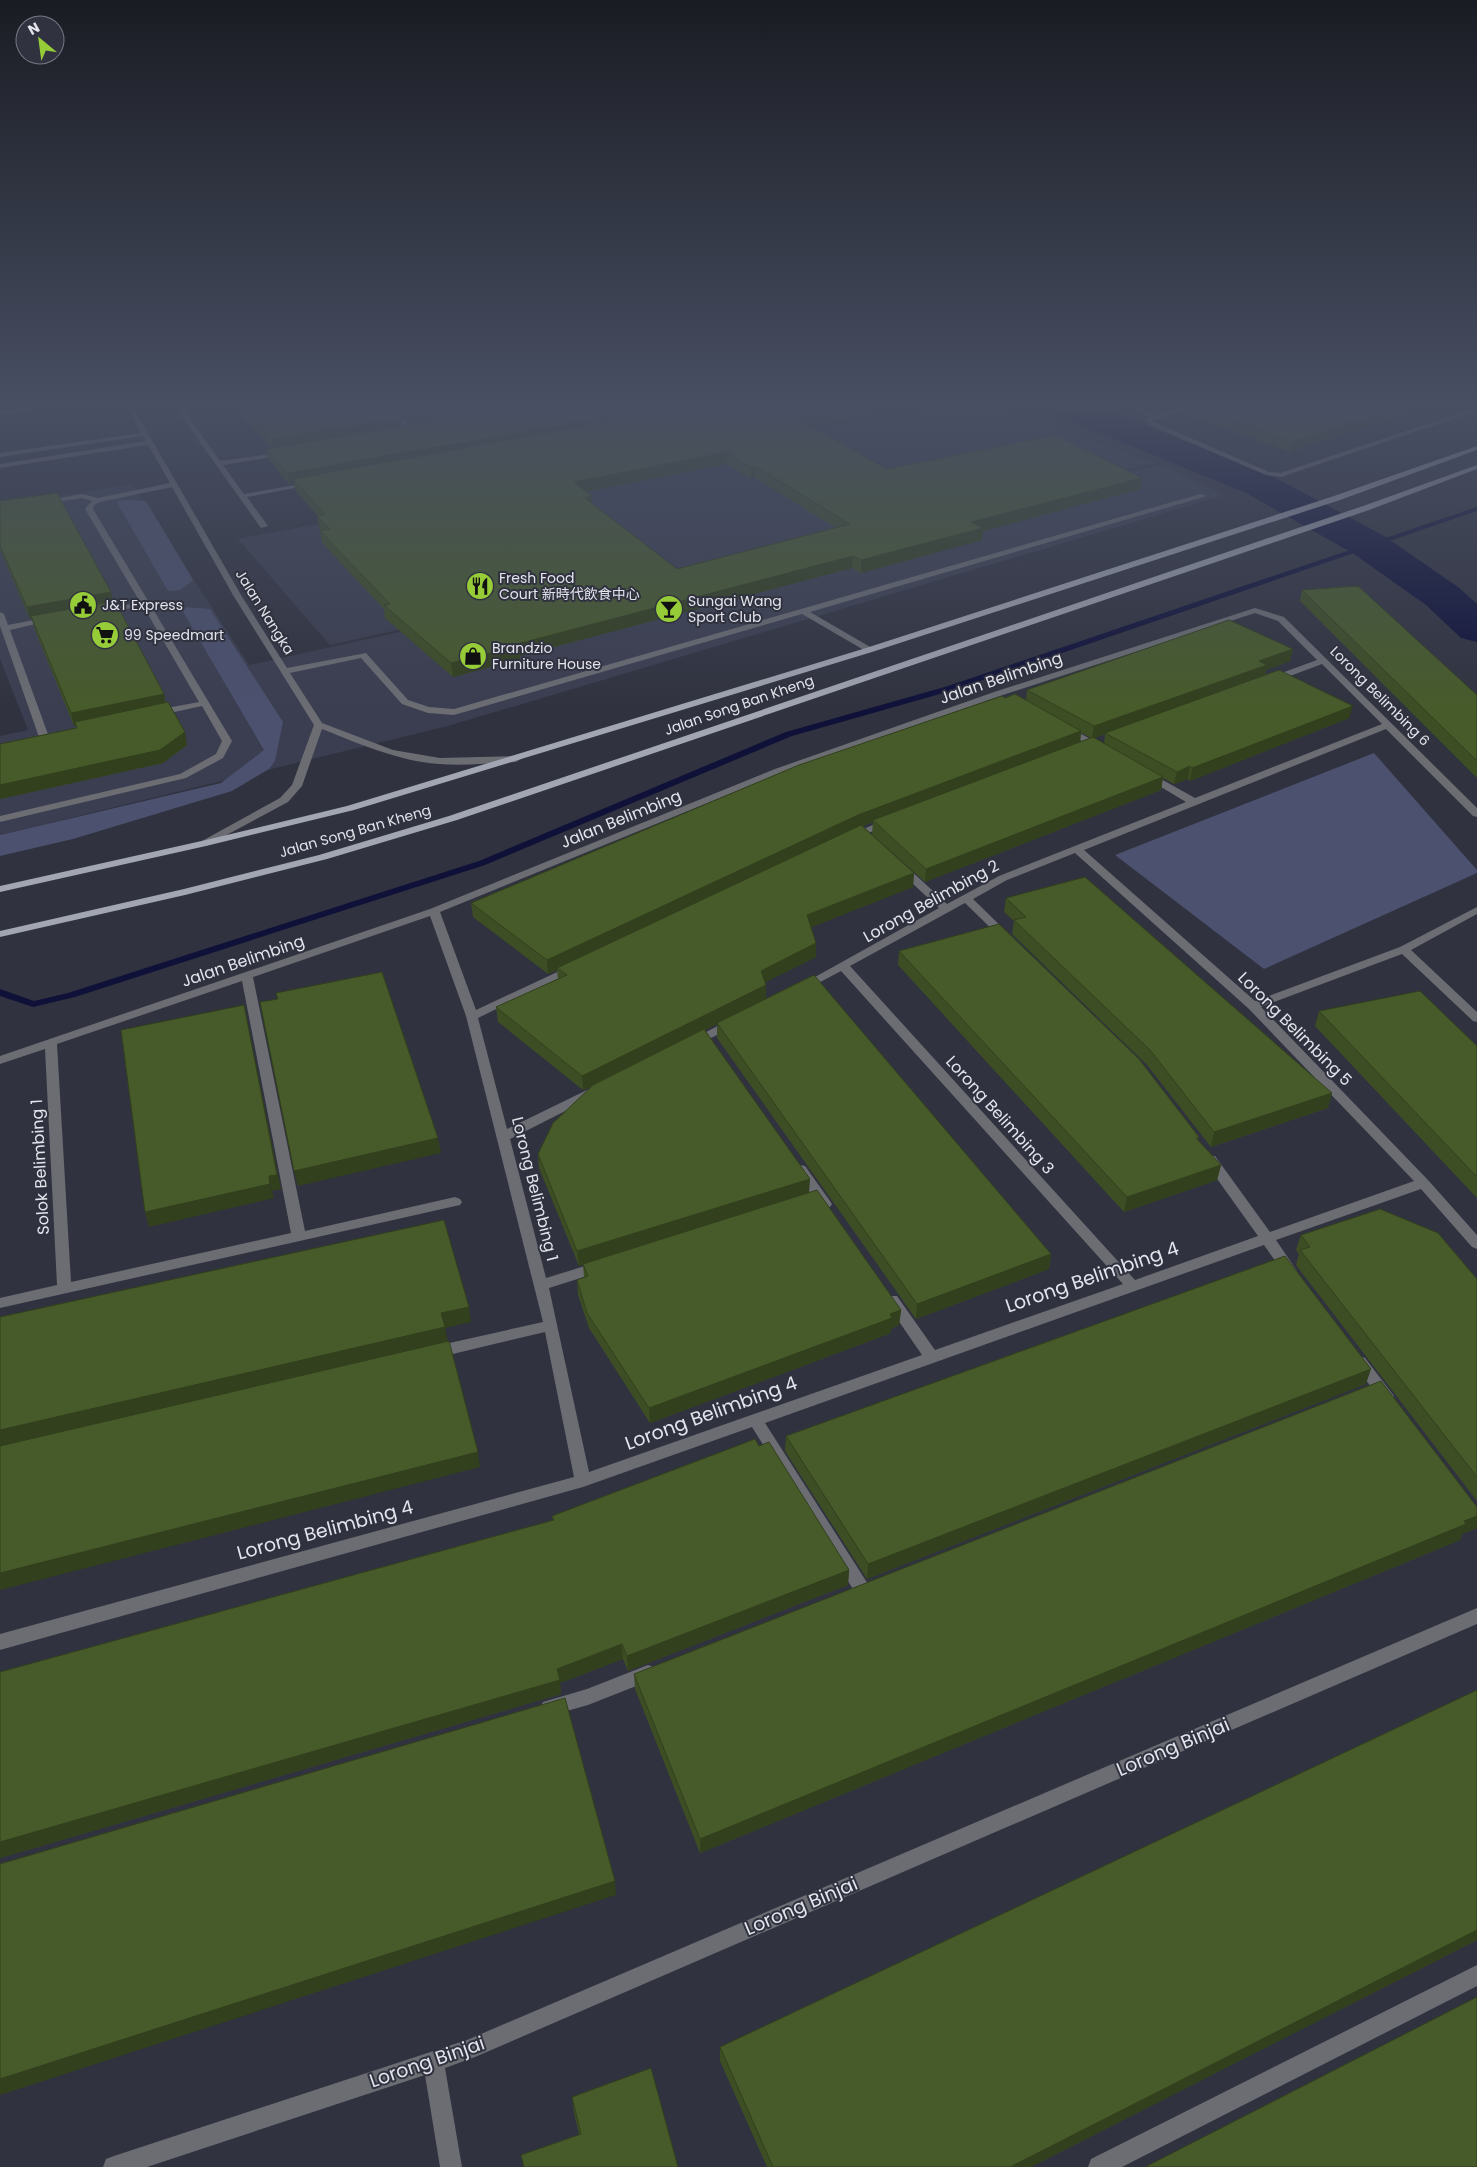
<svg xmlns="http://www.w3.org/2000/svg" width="1477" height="2167" font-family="Poppins,'Noto Sans SC',sans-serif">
	<rect width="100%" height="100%" fill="#30323f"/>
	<g fill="#3b3e50">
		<path d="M941 407H999L1155 463 330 645 238 539Z"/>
		<path d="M1162 465 1225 495 448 726 0 835V736L28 730 0 659V506L132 484 249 665Z"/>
	</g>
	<g fill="#4b516e">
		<path d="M131 500 146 501 193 580 180 590 168 591 116 501Z"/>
		<path d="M186 607 210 609 283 722 275 761 269 769 232 791 73 839 0 856V835L221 783 264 750 183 612Z"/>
		<path d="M1374 753 1477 870V873L1264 969 1115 855Z"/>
	</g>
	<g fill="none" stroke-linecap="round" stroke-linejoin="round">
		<path fill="#0f1139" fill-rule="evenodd" d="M1477 507V511L954 690 792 736 485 865 75 997 33 1007 0 996V989L34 1001 68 993 479 861 786 732 948 686Z"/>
		<path fill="#0f1139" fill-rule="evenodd" d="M1051 407H1100L1274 477 1384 536 1458 587 1477 604V642L1461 638 1426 605 1354 554 1246 493 1055 415Z"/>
		<g fill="#6b6d73" fill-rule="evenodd">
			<path d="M27 407H48L0 415V411Z"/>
			<path d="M127 407H133L241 595 287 668 366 653 408 700 429 707 454 709 1200 494 1207 496 810 612 872 648 873 650 869 653 802 614 454 715 428 713 402 704 361 658 290 673 322 723 393 750 440 758 516 756 521 759 516 762C491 763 464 766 439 764 398 761 360 744 322 729L302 786 288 802 206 846 201 843 202 841 280 798 292 785 314 725 233 595 172 487 100 502 94 505 93 509 232 741 223 758 186 778 0 822V816L180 774 216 754 222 741 202 706 156 716 151 713 156 710 199 702 143 606 103 613 99 611 140 602 85 509 92 501 82 498 44 504 40 502 82 494 98 498 170 483 148 445 0 468V464L146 441 143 436 0 457V453L141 433Z"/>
			<path d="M175 407H182L220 461 286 452V454L284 455 223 465 244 494 312 482 316 484 247 497 268 526 261 528Z"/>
			<path d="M384 407H391L414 431V433H410Z"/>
			<path d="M1130 407H1139L1157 415 1180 407H1191L1152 421 1269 472 1280 473 1475 408 1477 407V411L1281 477 1266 475 1152 426 1144 420 1150 417Z"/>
			<path d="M1255 608 1284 617 1477 808V817L1473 816 1386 729 1084 850 1255 1001 1400 947 1477 907V914L1411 950 1477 1012V1022L1473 1021 1402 954 1261 1007 1428 1180 1477 1235V1249L1472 1247 1421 1189 1276 1240 1297 1271 1295 1275H1285L1264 1245 765 1423 868 1584 871 1589 868 1594 862 1596 856 1594 752 1427 583 1487 0 1650V1634L574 1477 545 1332 436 1358 431 1356 429 1352 431 1348 436 1346 543 1322 466 1016 430 916 253 977 305 1231 455 1197 460 1199 462 1202 460 1205 0 1308V1298L57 1285 45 1049 0 1064V1056L430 909 775 769 997 691ZM1255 613 1278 621 1317 660 1268 678V682H1274L1322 664 1382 724 1195 798 1152 774H1146V778L1186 802 999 876 947 904 907 867H899V871L939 908 797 987 803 990 807 989 841 971 1123 1284 935 1350 897 1296H887L885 1300 887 1304 922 1355 589 1472 549 1288 603 1271 605 1267 603 1263 598 1262 546 1278 510 1139 597 1095 599 1092 593 1088 589 1089 507 1129 478 1018 578 969 576 967H568L476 1010 440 912 781 773 1003 695ZM1075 853 1249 1009 1414 1181 1270 1232 1215 1156H1205L1203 1159 1205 1162 1258 1236 1135 1280 850 966 965 903 1002 939H1010L1012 937 1010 935 973 899 1007 880ZM242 981 291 1233 71 1282 57 1044Z"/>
			<path d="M0 612 4 614 8 625 49 617 53 620 10 630 49 737 47 739 44 740 39 737 0 626Z"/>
			<path d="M1066 726 1104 746 1106 748 1101 751 1098 750 1063 731V727Z"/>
			<path d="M889 818 893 819V823L856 838H848L847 836Z"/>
			<path d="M731 1019 735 1020 737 1023 735 1026 697 1045 693 1046 687 1042Z"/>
			<path d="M800 1165 805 1166 830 1201 832 1204 830 1207H820L795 1172 793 1169 795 1166Z"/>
			<path d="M1360 1356 1365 1358 1391 1392 1394 1396 1391 1400 1386 1402 1381 1400 1355 1366 1353 1362 1355 1358Z"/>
			<path d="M1477 1608V1624L475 2057 445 2068 462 2167H440L425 2075 147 2167H103L106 2159 114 2156 467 2040Z"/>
			<path d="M648 1665 654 1667 657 1673 654 1679 588 1705 549 1716 543 1714 540 1708 543 1702 587 1689Z"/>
			<path d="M1477 1965V1986L1122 2167H1088L1091 2159Z"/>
		</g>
		<g fill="#a2a5b2" fill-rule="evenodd">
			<path d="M1477 446V450L1340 500 872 652 354 810 206 846 0 892V886L206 840 347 806 866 648 1334 496Z"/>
			<path d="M1477 465V469L1369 510 457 820 327 859 185 895 0 937V931L184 889 319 855 449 816 1363 506Z"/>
		</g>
	</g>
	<g fill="#3d4e24" fill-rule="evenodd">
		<path d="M234 407H391L402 427 412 425 394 407H566L586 426 592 425 568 407H871V415L811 426 887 469 1142 478 1140 489 983 531 982 540 861 573 852 568 520 656V659L453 677 385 618 384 609 322 543 320 531H321L319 528 317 516H318L295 490 294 483 289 484 268 459 266 449 271 448ZM727 464 751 479 755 478 836 528 677 569 592 503 586 492Z"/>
		<path d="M1182 407H1427L1290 452 1181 413Z"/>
		<path d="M0 501 113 601 164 694 165 703 187 745 163 763 0 799V744L76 728V725L74 726 34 628 32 619H30L0 550Z"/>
		<path d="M1302 590 1477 695V778L1300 601Z"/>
		<path d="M1293 649 1290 661 1266 670 1265 676 1349 718 1190 781 1188 779 1174 784 1163 778 1161 790 925 882 872 834 873 822 863 826 914 873 913 887 811 927 816 957 765 982 766 985V998L1051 1254 1049 1269 916 1319 717 1038V1024L705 1030 809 1193 901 1310 899 1325 891 1329V1333L650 1423 589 1328 578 1295 577 1280 584 1277 583 1265 579 1266 539 1168 538 1154 592 1086 583 1090 498 1022 496 1007 558 979 557 970 548 974 473 917 471 903 1005 698 1026 700 1027 690ZM1081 733 1091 738 1080 742ZM1105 734 1104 744 1094 738Z"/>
		<path d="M1006 898 1332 1093 1328 1108 1211 1147 1147 1065 1012 934 1014 921 1004 912Z"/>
		<path d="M899 951 1199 1137 1198 1141 1221 1165 1217 1180 1124 1212 898 965Z"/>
		<path d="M1319 1011 1477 1046V1198L1315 1026Z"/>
		<path d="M1301 1235 1477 1279V1501L1296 1265 1299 1254 1296 1250Z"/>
		<path d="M1366 1384 867 1579 785 1451 786 1436Z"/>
		<path d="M759 1446 849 1570 848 1585 628 1671 623 1659 560 1683 561 1694 0 1858 553 1521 552 1516Z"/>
		<path d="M1476 1507H1477V1528L1462 1534 1460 1540 700 1853 635 1689 634 1674Z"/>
		<path d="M1477 1690V1940L1031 2167H767L720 2061V2047Z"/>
		<path d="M572 2097 678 2167 579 2134 574 2113Z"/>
	</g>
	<g fill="#32401d">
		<path d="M464 407H529L414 427 412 416Z"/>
		<path d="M658 407H720L598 429V418Z"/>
		<path d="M855 407H871V415L795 429 796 418Z"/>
		<path d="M1399 407H1427L1290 452 1292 442Z"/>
		<path d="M401 418 402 429 273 450 271 439Z"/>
		<path d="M586 421V431L293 479 294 483 289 484 288 473Z"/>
		<path d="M727 452V464L574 494V482Z"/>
		<path d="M755 466V478L751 479V467Z"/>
		<path d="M1142 478 1140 489 983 531 982 540 861 573V560L971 522Z"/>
		<path d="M592 496 593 508 585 498Z"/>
		<path d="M853 556 852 568 520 656V659L453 677 451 663 517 644Z"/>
		<path d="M111 592 114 604 31 616 32 619H30L27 607Z"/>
		<path d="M1293 649 1290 661 1266 670 1264 677 1105 733V734L1092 739 1094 726 1259 661Z"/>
		<path d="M164 694 166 707 75 722 76 725 74 726 71 713Z"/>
		<path d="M1353 706 1349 718 1190 781 1192 768Z"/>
		<path d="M1081 731 1080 744 873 820V822L857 828 557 968V970L548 974 547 960 858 815Z"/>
		<path d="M185 732 187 745 163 763 0 799V785Z"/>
		<path d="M1190 766 1188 779 1174 784 1177 772Z"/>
		<path d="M1163 777 1161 790 925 882 926 869Z"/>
		<path d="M914 873 913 887 807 929V915Z"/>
		<path d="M816 943V957L760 985 761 971Z"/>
		<path d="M766 985V1000L583 1090 582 1076Z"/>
		<path d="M244 1005 281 1189 272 1191 269 1176Z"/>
		<path d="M1332 1093 1328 1108 1211 1147 1214 1132Z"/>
		<path d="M438 1138 441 1153 298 1186 294 1171Z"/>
		<path d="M1221 1165 1217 1180 1124 1212 1127 1197Z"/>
		<path d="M810 1179 809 1194 579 1266 577 1251Z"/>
		<path d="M270 1184 274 1198 149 1227 145 1212Z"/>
		<path d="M1051 1254 1049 1269 916 1319 917 1304Z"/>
		<path d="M469 1307 471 1322 445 1328 448 1342 0 1447V1430L441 1313Z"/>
		<path d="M901 1310 899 1325 891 1329V1333L650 1423 649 1408Z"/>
		<path d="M1371 1369 1366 1384 867 1579 868 1564Z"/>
		<path d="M478 1452 480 1467 0 1590V1573Z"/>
		<path d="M1477 1516V1528L1462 1534 1460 1540 700 1853V1839Z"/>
		<path d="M849 1570 848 1585 628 1671 627 1656Z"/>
		<path d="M622 1644 623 1659 560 1683 561 1694 0 1858V1842L557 1669Z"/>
		<path d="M615 1881 616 1895 0 2095V2079Z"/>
		<path d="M1477 1930V1940L1031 2167H1010Z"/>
	</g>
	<g fill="#475b2a" stroke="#32401d" fill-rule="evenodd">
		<path d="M242 407H391L401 418 271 439Z"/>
		<path d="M404 407H464L412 416Z"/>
		<path d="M519 407H566L586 421 288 473 266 449Z"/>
		<path d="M583 407H658L598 418Z"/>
		<path d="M688 407H855L796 418 887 469 1055 435 1142 478 971 522 983 528 861 560 853 556 517 644 519 646 451 663 384 605 390 604 320 531 330 529 317 516 325 514 293 479ZM727 452 751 467 755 466 850 524 677 569 585 498 592 496 574 482Z"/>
		<path d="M1196 407H1399L1292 442Z"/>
		<path d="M57 493 111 592 27 607 0 546V501Z"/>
		<path d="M1358 586 1477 695V761L1302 590Z"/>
		<path d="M115 601 164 694 71 713 31 616Z"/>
		<path d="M1229 620 1293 649 1259 661 1267 665 1094 726 1027 690Z"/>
		<path d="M1279 670 1353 706 1192 768 1190 766 1177 772 1105 733Z"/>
		<path d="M1015 694 1081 731 858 815 547 960 471 903 799 765 1002 696 1005 698Z"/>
		<path d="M168 702 185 732 160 750 0 785V744L77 728 75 722Z"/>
		<path d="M1093 737 1163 777 926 869 873 820Z"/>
		<path d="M861 825 914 873 807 915 816 943 761 971 766 985 582 1076 496 1007 567 975 557 968Z"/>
		<path d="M1085 877 1332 1093 1214 1132 1150 1050 1014 920 1026 917 1006 898Z"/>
		<path d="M999 924 1139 1059 1199 1137 1196 1138 1221 1165 1127 1197 899 951Z"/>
		<path d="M382 972 438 1138 294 1171 260 1002 278 999 276 993Z"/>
		<path d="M814 975 1051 1254 917 1304 717 1023Z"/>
		<path d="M1420 991 1477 1046V1177L1319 1011Z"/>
		<path d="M244 1005 277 1175 269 1176 270 1184 145 1212 121 1030Z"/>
		<path d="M704 1029 810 1179 577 1251 538 1154 553 1123 593 1085Z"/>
		<path d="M817 1190 901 1310 890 1314 892 1318 649 1408 587 1313 577 1280 588 1276 583 1264Z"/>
		<path d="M1380 1209 1438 1233 1477 1279V1477L1300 1250 1310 1247 1301 1235Z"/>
		<path d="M444 1220 469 1307 441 1313 445 1327 0 1430V1317Z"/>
		<path d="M1285 1256 1371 1369 868 1564 786 1436Z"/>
		<path d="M449 1341 478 1452 0 1573V1446Z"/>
		<path d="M1381 1381 1477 1507V1516L1464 1521 1466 1524 700 1839 634 1674Z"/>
		<path d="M755 1439 759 1446 769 1442 849 1570 627 1656 622 1644 557 1669 560 1680 0 1842V1672L554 1520 552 1516Z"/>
		<path d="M1477 1690V1930L1010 2167H773L720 2047Z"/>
		<path d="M565 1698 615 1881 0 2079V1864Z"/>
		<path d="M1477 1997V2167H1145Z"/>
		<path d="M651 2068 678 2167H524L521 2155 581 2134 572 2097Z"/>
	</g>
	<linearGradient id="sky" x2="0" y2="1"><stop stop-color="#1a1c23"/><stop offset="0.57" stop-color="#484f63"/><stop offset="1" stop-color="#484f63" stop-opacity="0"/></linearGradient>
	<rect width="1477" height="711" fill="url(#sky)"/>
	<defs>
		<g id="restaurant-disc" transform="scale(1.4375)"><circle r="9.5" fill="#97cc39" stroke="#30323f"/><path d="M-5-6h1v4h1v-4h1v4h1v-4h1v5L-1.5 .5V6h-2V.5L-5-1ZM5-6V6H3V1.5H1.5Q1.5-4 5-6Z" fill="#111"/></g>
		<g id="civic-disc" transform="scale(1.4375)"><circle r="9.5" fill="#97cc39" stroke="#30323f"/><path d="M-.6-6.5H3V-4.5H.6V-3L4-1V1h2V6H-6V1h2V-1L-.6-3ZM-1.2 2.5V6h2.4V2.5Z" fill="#111"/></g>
		<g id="bar-disc" transform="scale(1.4375)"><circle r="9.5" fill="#97cc39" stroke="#30323f"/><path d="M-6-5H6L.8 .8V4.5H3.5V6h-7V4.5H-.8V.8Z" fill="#111"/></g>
		<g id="supermarket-disc" transform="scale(1.4375)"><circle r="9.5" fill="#97cc39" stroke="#30323f"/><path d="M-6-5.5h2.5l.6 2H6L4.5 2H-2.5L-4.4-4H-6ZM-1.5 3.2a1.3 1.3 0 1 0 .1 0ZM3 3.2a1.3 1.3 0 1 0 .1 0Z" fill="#111"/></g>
		<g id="shop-disc" transform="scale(1.4375)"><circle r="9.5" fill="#97cc39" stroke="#30323f"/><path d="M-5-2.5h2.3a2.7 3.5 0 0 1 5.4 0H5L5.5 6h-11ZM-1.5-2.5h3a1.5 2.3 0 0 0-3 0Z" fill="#111"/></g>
	</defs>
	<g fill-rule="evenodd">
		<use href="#restaurant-disc" x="480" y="586"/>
		<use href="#civic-disc" x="83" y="605"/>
		<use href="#bar-disc" x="669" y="609"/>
		<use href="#supermarket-disc" x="105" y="635"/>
		<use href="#shop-disc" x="473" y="656"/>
	</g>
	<g text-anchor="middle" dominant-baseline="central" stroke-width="4" stroke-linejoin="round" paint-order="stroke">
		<g font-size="14" fill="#e3e4ec" stroke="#30323f" text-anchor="start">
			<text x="499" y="578">Fresh Food<tspan x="499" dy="16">Court 新時代飲食中心</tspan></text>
			<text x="688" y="601">Sungai Wang<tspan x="688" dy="16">Sport Club</tspan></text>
			<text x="102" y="605">J&amp;T Express</text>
			<text x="124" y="635">99 Speedmart</text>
			<text x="492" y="648">Brandzio<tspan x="492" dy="16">Furniture House</tspan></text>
		</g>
		<g font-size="14" fill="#e3e4ec" stroke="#30323f">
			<text transform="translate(265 612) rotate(58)">Jalan Nangka</text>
			<text transform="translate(1380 696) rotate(45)">Lorong Belimbing 6</text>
			<text transform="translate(739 705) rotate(-19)">Jalan Song Ban Kheng</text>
			<text transform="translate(355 831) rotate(-16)">Jalan Song Ban Kheng</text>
		</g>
		<g font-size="16" fill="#e3e4ec" stroke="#30323f">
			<text transform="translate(1001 678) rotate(-19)">Jalan Belimbing</text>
			<text transform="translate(621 819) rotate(-22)">Jalan Belimbing</text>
			<text transform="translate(931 901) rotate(-29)">Lorong Belimbing 2</text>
			<text transform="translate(243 961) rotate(-19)">Jalan Belimbing</text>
			<text transform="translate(1295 1029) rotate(45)">Lorong Belimbing 5</text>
			<text transform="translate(1000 1115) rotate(48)">Lorong Belimbing 3</text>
			<text transform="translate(40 1167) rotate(-93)">Solok Belimbing 1</text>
			<text transform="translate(535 1189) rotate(76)">Lorong Belimbing 1</text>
		</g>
		<g font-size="19" fill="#e3e4ec" stroke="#30323f">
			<text transform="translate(1092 1277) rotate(-19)">Lorong Belimbing 4</text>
			<text transform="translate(711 1413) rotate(-20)">Lorong Belimbing 4</text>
			<text transform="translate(325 1530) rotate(-15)">Lorong Belimbing 4</text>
			<text transform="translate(1173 1747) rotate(-23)">Lorong Binjai</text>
			<text transform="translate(801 1906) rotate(-23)">Lorong Binjai</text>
			<text transform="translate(427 2062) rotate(-19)">Lorong Binjai</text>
		</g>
	</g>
	<g transform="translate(40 40) rotate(331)"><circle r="24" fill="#30323f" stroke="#787984"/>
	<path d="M0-4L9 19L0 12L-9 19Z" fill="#97cc39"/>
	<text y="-8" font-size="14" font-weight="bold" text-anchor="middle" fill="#e3e4ec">N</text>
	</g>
</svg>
